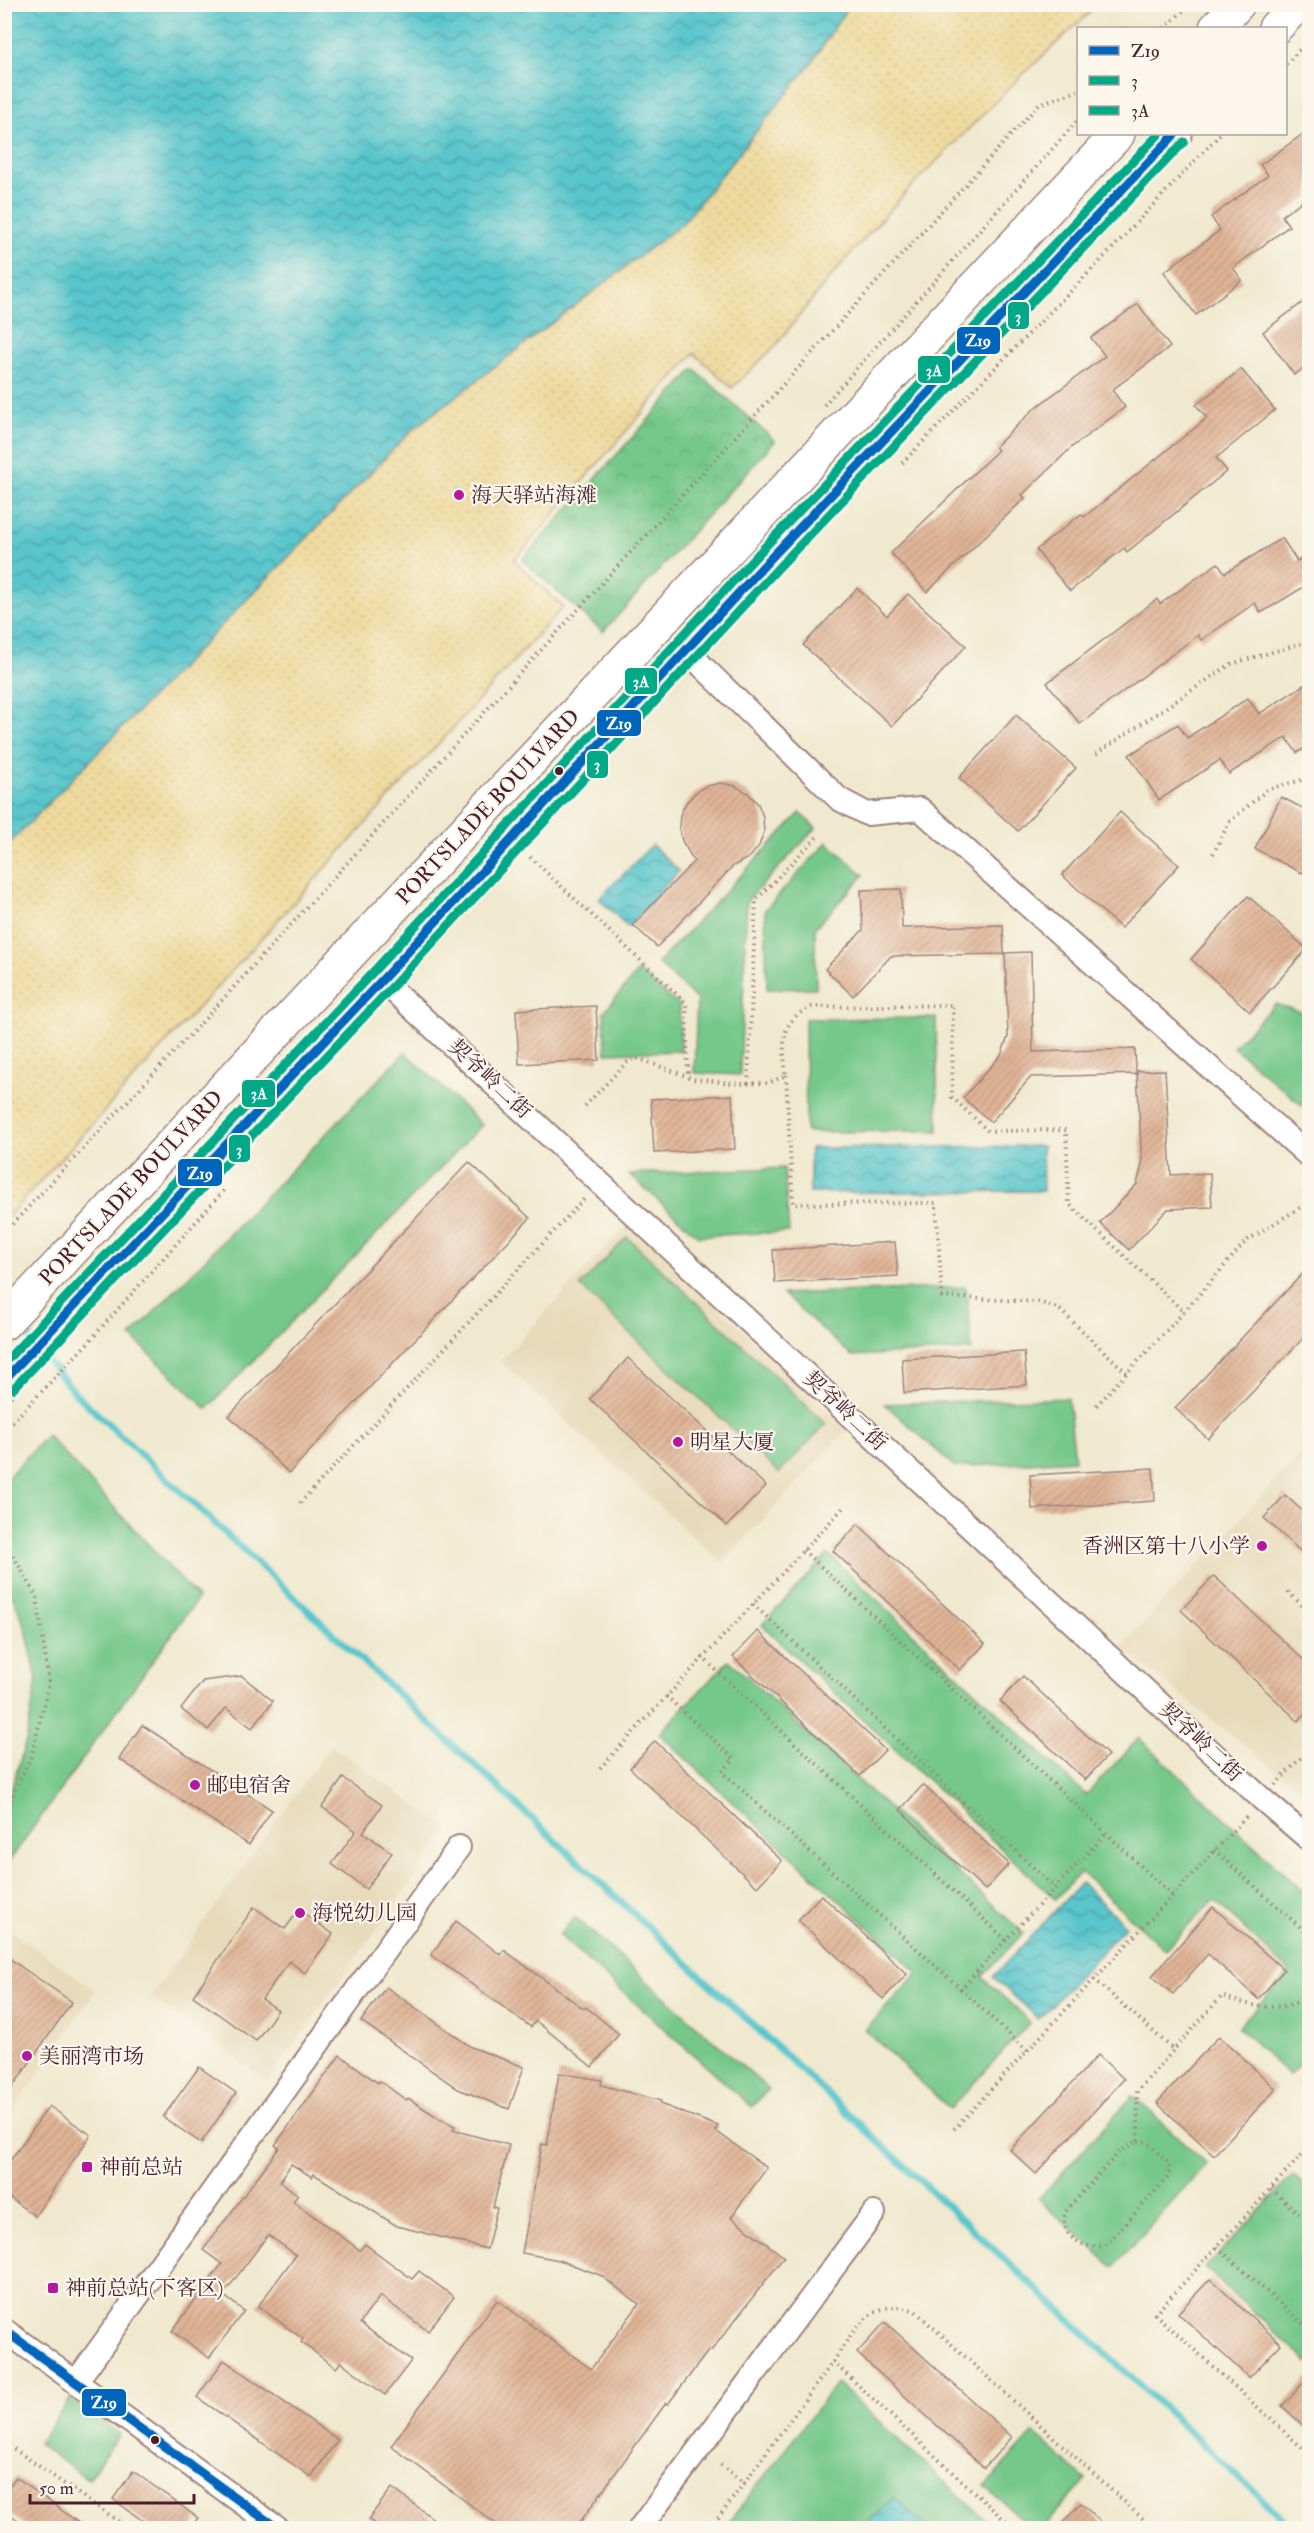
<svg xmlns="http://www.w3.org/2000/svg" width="1314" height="2533" font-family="'IM FELL Double Pica','Noto Serif SC',serif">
	<defs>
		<pattern id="sand-dots" width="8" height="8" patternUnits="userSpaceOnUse" patternTransform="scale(1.5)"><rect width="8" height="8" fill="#eeda9e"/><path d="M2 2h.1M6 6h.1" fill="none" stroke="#cebb88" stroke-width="1.8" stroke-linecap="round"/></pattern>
		<pattern id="park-crowns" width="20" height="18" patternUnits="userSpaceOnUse" patternTransform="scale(1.5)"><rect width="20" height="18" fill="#75c88a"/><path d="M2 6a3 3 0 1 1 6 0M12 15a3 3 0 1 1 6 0" fill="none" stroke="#67ab77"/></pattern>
		<pattern id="water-waves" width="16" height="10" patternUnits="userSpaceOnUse" patternTransform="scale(1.5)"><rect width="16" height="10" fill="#58c6cc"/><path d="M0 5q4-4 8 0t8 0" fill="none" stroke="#4ba0a6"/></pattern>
		<pattern id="building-hatch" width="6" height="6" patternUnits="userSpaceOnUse" patternTransform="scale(1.5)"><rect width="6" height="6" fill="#dfb496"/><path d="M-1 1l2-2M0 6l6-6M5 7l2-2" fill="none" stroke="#c19a81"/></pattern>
	</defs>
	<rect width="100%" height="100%" fill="#fbf7ec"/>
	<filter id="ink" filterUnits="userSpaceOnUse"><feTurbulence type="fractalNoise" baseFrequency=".0167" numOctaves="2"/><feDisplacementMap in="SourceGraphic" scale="12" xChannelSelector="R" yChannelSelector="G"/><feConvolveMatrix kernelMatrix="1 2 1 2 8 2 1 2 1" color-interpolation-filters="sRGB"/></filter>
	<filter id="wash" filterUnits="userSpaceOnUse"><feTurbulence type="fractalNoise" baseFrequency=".008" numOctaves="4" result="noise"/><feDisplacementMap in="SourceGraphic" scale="24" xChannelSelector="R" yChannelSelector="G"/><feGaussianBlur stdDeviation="1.35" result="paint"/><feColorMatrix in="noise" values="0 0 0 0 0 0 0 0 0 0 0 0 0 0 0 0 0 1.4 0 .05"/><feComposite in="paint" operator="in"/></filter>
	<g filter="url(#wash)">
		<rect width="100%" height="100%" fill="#f0e9cf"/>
		<g fill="#e7daba">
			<path d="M630 1222 847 1430 722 1563 500 1361Z"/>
			<path d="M1309 1445V1797L1121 1647Z"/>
			<path d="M331 1745 449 1829 268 2081 150 1997Z"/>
			<path d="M5 1927 96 1990 5 2123Z"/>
		</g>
		<g fill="#75c88a" stroke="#60745a" stroke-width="1.5">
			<path d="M800 813 816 828 747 901 740 1075 694 1073 697 1000 658 963Z"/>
			<path d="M827 842 864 875 815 928 816 988 767 989 765 910Z"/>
			<path d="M638 971 679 1005 681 1051 606 1053 604 1012Z"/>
			<path d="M1275 1004 1309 1014V1102L1304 1107 1233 1047Z"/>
			<path d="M936 1018 938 1131 806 1132 805 1019Z"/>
			<path d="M405 1052 482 1125 207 1409 131 1336Z"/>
			<path d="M784 1168 789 1232 698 1236 629 1174Z"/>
			<path d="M627 1237 826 1424 779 1473 580 1286Z"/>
			<path d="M966 1287 972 1350 852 1356 783 1294Z"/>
			<path d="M1068 1398 1075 1460 955 1467 885 1404Z"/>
			<path d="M47 1435 198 1598 5 1867V1809L26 1741 37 1680 26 1629 5 1577V1480Z"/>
			<path d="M828 1554 1086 1795 1139 1738 1309 1897V2054L1289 2075 1238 2027 1290 1972 1214 1900 1165 1950 1081 1872 1055 1899 762 1625Z"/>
			<path d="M729 1660 1023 1933 982 1977 1030 2022 950 2109 865 2030 918 1973 659 1734Z"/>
			<path d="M575 1917 768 2089 752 2107 559 1935Z"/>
			<path d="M1133 2096 1207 2164 1113 2267 1038 2199Z"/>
			<path d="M1293 2175 1309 2190V2363L1205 2268Z"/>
			<path d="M837 2383 994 2528H724Z"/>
			<path d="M70 2399 120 2434 88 2479 38 2444Z"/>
			<path d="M1034 2433 1086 2480 1042 2528H1031L985 2486Z"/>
		</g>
		<path fill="url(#sand-dots)" stroke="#9c7c64" stroke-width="1.5" d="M849 5H1098L1020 77 908 190 831 276 776 345 732 388 694 353 514 560 563 607 5 1220V848L412 430 683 223 812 62Z"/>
		<path fill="url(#park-crowns)" stroke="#60745a" stroke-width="1.5" d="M694 369 775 441 603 632 522 560Z"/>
		<g fill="url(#water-waves)" stroke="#51727c" stroke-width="1.5">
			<path d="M5 4H849V5L812 62 683 223 412 430 5 848Z"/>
			<path d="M652 845 679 871 628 927 599 899Z"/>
			<path d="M1042 1146 1043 1191 810 1193V1148Z"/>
			<path d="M1081 1883 1126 1926 1039 2019 993 1977Z"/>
			<path d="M894 2497 927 2528H864Z"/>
		</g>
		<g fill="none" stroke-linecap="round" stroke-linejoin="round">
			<g stroke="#58c6cc" stroke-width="7">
				<path d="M16 1321 32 1340"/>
				<path d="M42 1354 75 1393 1293 2528"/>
			</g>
		</g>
		<g id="blocks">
			<g fill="url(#building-hatch)">
				<path d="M1310 129V195L1282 216 1289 226 1233 268 1242 280 1196 315 1164 272 1220 230 1211 217 1268 175 1260 165Z"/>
				<path d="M1310 297V364L1294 375 1263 332Z"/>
				<path d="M1138 304 1170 347 1112 390 1125 407 1072 447 1022 495 1025 498 927 592 891 553 998 450 995 447 1035 408 1105 356 1091 338Z"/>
				<path d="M1241 369 1275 410 1216 458 1227 471 1127 552 1124 548 1070 591 1036 550 1081 514 1084 517 1207 418 1196 405Z"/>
				<path d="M1282 538 1297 561 1310 553V583L1261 613 1255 603 1201 640 1198 635 1080 724 1047 683 1157 599 1160 604 1218 563 1225 573Z"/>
				<path d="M857 588 887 616 908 594 966 646 892 726 803 645Z"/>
				<path d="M1310 681V745L1297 753 1286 737 1229 774 1220 760 1159 800 1129 755 1178 724 1187 738 1248 698 1259 714Z"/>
				<path d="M1016 715 1076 768 1018 831 959 778Z"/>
				<path d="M721 783 735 786 748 793 758 804 763 817 764 832 759 846 750 857 733 866 657 947 633 925 694 861 682 841 679 828 680 815 686 803 695 793 706 786Z"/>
				<path d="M1281 797 1310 812V859L1302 873 1255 849Z"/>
				<path d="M1120 812 1179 865 1121 928 1062 875Z"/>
				<path d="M901 889 902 928 1003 925 1004 954 891 956 853 996 825 969 863 930 861 890Z"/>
				<path d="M1248 896 1307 949 1250 1012 1191 959Z"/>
				<path d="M1031 952 1033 1052 1135 1049 1136 1074 1031 1077 991 1122 963 1098 1001 1055 1008 1037 1005 953Z"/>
				<path d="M596 1006 599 1060 519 1064 516 1010Z"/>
				<path d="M1165 1070 1171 1175 1210 1173 1212 1207 1168 1209 1129 1250 1100 1223 1137 1184 1142 1165 1137 1071Z"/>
				<path d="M732 1095 735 1149 654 1153 651 1099Z"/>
				<path d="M469 1162 530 1218 289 1473 229 1416Z"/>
				<path d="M895 1242 898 1276 775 1283 773 1250Z"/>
				<path d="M1310 1266V1331L1208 1439 1175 1408Z"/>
				<path d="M1024 1352 1027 1385 904 1393 902 1359Z"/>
				<path d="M628 1358 766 1486 727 1526 590 1399Z"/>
				<path d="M1153 1468 1155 1501 1032 1509 1030 1475Z"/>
				<path d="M1285 1495 1310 1518V1560L1264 1518Z"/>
				<path d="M858 1524 985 1644 960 1670 833 1551Z"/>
				<path d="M1214 1576 1310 1666V1709L1298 1721 1181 1610Z"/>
				<path d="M758 1631 885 1750 860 1776 733 1657Z"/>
				<path d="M242 1676 273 1701 252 1728 226 1708 208 1730 181 1709 203 1681Z"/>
				<path d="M1023 1676 1108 1755 1085 1780 1000 1701Z"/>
				<path d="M142 1725 272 1810 249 1845 119 1759Z"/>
				<path d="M655 1741 782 1861 757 1887 630 1768Z"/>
				<path d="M343 1778 382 1805 363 1832 392 1853 366 1889 332 1864 356 1831 322 1807Z"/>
				<path d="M923 1785 1009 1864 985 1890 900 1810Z"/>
				<path d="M821 1895 907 1974 883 1999 798 1920Z"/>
				<path d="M254 1907 285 1929 299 1910 333 1934 305 1973 289 1961 262 1999 278 2010 256 2041 193 1996Z"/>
				<path d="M1213 1907 1284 1970 1258 1999 1208 1954 1173 1994 1152 1976Z"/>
				<path d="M456 1921 501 1955 504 1950 584 2009 586 2007 619 2034 592 2067 536 2021 531 2027 431 1955Z"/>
				<path d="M4 1955 72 2002 4 2099Z"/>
				<path d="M386 1987 471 2047 524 2067 509 2109 458 2089 361 2021Z"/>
				<path d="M1219 2036 1276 2089 1214 2155 1157 2103Z"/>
				<path d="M340 2055 378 2083 380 2081 406 2100 408 2098 440 2119 455 2126 453 2130 509 2145 493 2207 497 2208 487 2249 397 2226 314 2174 312 2177 291 2164 280 2181 298 2195 293 2201 360 2250 365 2244 412 2279 419 2271 454 2297 428 2331 380 2296 360 2323 411 2361 385 2395 341 2362 336 2368 301 2342 303 2339 258 2306 296 2255 268 2235 223 2295 244 2311 209 2358 172 2331 222 2264 203 2250 279 2148 275 2145Z"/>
				<path d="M1098 2055 1124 2079 1036 2174 1010 2150Z"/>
				<path d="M199 2067 236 2093 201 2143 163 2117Z"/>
				<path d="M559 2073 602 2080 601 2085 661 2101 660 2104 718 2126 716 2131 767 2168 731 2217 784 2257 711 2351 709 2350 668 2404 666 2403 575 2529H503L391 2446 497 2300 591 2369 639 2304 600 2275 559 2260 522 2253 542 2144 547 2145Z"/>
				<path d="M49 2106 91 2135 35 2216 4 2194V2169Z"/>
				<path d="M1210 2279 1281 2344 1249 2378 1178 2313Z"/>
				<path d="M885 2322 1012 2437 984 2468 857 2353Z"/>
				<path d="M224 2360 338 2440 311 2477 197 2397Z"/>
				<path d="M1310 2376V2432L1282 2406Z"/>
				<path d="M133 2471 198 2518 190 2529H154L113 2499Z"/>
				<path d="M16 2477 87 2529H30L4 2510V2492Z"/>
				<path d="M392 2488 419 2508 447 2529H382L368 2519Z"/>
				<path d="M1081 2503 1108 2529H1057Z"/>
			</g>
		</g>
	</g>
	<g filter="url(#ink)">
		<use href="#blocks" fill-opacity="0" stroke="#9d847d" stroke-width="1.5"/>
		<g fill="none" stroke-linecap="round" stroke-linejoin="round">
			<g stroke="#9d847d" stroke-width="26">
				<g id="minor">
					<path d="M687 649 703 667 839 799 867 814 920 809 1310 1157"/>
					<path d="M382 980 1262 1799 1310 1840"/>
					<path d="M4 2330 277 2528"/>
					<path d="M76 2382 459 1847"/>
					<path d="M640 2528 874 2213"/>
				</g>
			</g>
			<g stroke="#9d847d" stroke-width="36">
				<g id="highway">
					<path d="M1216 28 1238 4"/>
					<path d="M1275 28 1298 4"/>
					<path d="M4 1323 1118 134"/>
					<path d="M4 1381 382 980 770 559 1175 134"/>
				</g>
			</g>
			<g stroke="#9d847d" stroke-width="4" stroke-dasharray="1.5 4.5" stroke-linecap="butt">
				<path d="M1164 28 1191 4"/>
				<path d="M1286 64 1310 39"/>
				<path d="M824 405 1078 120"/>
				<path d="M902 463 1108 253 1220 134"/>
				<path d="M1096 754 1231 664 1310 641"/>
				<path d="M1213 854 1229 822 1268 789 1310 778"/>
				<path d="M530 857 686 1003 688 1076"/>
				<path d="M786 1075 793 1204 936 1203 942 1297 1040 1302 1060 1310 1127 1373"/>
				<path d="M748 1084 756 900 817 837"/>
				<path d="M585 1106 626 1063 637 1058 694 1079 741 1084 769 1083 786 1075C783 1045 778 1020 812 1007L953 1005 952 1097 988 1131 1066 1130 1069 1204 1184 1312 1094 1408"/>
				<path d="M4 1233 203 1021 1039 104 1078 91"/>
				<path d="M4 1266 11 1276"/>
				<path d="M1184 1312 1246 1241 1301 1207"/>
				<path d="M4 1431 86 1345 226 1188"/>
				<path d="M300 1503 585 1198"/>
				<path d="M4 1540 37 1597 49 1684 31 1757 4 1812"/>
				<path d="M803 1550 1172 1895"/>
				<path d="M1288 1592 1310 1613"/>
				<path d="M753 1604 1055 1888"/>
				<path d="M702 1657 1006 1940 1106 1834"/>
				<path d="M666 1696 734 1759 722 1772 961 1989"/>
				<path d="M600 1768 844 1507"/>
				<path d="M1275 1785 1310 1748"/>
				<path d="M1214 1850 1310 1936"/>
				<path d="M1006 1940 961 1989 1027 2051"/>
				<path d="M1094 1979 1174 2050"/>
				<path d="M954 2129 1248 1815"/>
				<path d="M1138 2141 1147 2142 1168 2163 1170 2169 1167 2178 1107 2244C1085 2253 1055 2234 1067 2209L1120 2151Z"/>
				<path d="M1138 2141 1137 2091 1222 1996C1246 2006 1288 2015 1310 1994"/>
				<path d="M1310 2146 1155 2314 1310 2455"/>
				<path d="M1271 2189 1310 2224"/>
				<path d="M1217 2247 1310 2330"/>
				<path d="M833 2362C854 2331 871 2295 915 2311L1153 2528"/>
				<path d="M4 2442 128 2528"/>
				<path d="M744 2483 833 2362 1013 2528"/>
				<path d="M711 2528 744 2483 717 2462"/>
			</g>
			<use href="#minor" stroke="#fff" stroke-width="22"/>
			<use href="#highway" stroke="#fff" stroke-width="33"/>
			<g stroke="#fbf7ec" stroke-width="14">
				<g id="bus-1">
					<path d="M4 1380 382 980 770 559 1175 134"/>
					<path d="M4 2330 277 2528"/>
				</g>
			</g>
			<g stroke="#fbf7ec" stroke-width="14">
				<path id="bus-2" d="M13 1389 391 988 779 567 1184 142"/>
			</g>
			<g stroke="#fbf7ec" stroke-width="14">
				<path id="bus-3" d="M4 1363 373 972 761 551 1159 134"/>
			</g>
			<use href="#bus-1" stroke="#0065bd" stroke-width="9"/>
			<use href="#bus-2" stroke="#0a8" stroke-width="9"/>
			<use href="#bus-3" stroke="#0a8" stroke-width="9"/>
		</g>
	</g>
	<g fill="#b5179e" stroke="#fbf7ec" stroke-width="2">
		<circle cx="459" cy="495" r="6"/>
		<circle cx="678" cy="1442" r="6"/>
		<circle cx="1262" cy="1546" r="6"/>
		<circle cx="195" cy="1785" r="6"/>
		<circle cx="300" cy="1913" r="6"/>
		<circle cx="27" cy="2056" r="6"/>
		<rect x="81" y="2161" width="12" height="12" rx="3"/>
		<rect x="47" y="2282" width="12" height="12" rx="3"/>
	</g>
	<g fill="#4a1f2b" stroke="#fbf7ec" stroke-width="2">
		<circle cx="559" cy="771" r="5"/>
		<circle cx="155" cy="2440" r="5"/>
	</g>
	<g text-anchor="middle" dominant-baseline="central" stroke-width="4.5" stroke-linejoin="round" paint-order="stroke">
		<g font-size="21" fill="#4a1f2b" stroke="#fbf7ec" text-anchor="start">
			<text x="471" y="495">海天驿站海滩</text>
			<text x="690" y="1442">明星大厦</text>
			<text x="1250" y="1546" text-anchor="end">香洲区第十八小学</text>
			<text x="207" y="1785">邮电宿舍</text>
			<text x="312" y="1913">海悦幼儿园</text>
			<text x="39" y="2056">美丽湾市场</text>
			<text x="99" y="2167">神前总站</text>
			<text x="65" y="2288">神前总站(下客区)</text>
		</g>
		<g font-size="21" fill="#4a1f2b" stroke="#fbf7ec">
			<text transform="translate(488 807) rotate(-47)">PORTSLADE BOULVARD</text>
			<text transform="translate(490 1079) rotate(43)">契爷岭二街</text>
			<text transform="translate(131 1188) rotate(-47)">PORTSLADE BOULVARD</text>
			<text transform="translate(845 1411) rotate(43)">契爷岭二街</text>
			<text transform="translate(1201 1742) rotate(43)">契爷岭二街</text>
		</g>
	</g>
	<g stroke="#fbf7ec" stroke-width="2">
		<rect x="1007" y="301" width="23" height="29" rx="6" fill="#0a8"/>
		<rect x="956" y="326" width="45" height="29" rx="6" fill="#0065bd"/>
		<rect x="917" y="355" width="34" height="29" rx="6" fill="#0a8"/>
		<rect x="624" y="667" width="34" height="28" rx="6" fill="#0a8"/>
		<rect x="596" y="709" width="46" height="28" rx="6" fill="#0065bd"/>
		<rect x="586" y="750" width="23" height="29" rx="6" fill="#0a8"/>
		<rect x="241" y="1079" width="35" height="29" rx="6" fill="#0a8"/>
		<rect x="228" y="1134" width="23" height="29" rx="6" fill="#0a8"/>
		<rect x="177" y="1158" width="46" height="29" rx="6" fill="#0065bd"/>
		<rect x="81" y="2388" width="46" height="29" rx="6" fill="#0065bd"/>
	</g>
	<g font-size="16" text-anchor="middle" font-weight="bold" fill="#fff">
		<text x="1018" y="322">3</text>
		<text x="978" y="346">Z19</text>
		<text x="934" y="376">3A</text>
		<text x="641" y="687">3A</text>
		<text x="619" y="729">Z19</text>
		<text x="597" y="770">3</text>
		<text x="259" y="1099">3A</text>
		<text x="239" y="1155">3</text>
		<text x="200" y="1179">Z19</text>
		<text x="104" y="2408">Z19</text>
	</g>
	<rect width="1314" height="2533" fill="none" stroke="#fbf7ec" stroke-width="24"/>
	<rect x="1077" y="27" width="210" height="108" fill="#fbf7ec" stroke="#b4a19f" stroke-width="1.5"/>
	<rect x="1089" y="46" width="30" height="9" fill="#0065bd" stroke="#b4a19f" stroke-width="1.5"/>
	<text x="1131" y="57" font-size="18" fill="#4a1f2b">Z19</text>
	<rect x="1089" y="76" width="30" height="9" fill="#00aa88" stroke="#b4a19f" stroke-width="1.5"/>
	<text x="1131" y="87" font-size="18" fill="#4a1f2b">3</text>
	<rect x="1089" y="106" width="30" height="9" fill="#00aa88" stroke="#b4a19f" stroke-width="1.5"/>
	<text x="1131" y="117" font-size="18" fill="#4a1f2b">3A</text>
	<path d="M30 2494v9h164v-9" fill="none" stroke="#4a1f2b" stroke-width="3"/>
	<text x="39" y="2494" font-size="18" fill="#4a1f2b" stroke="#fbf7ec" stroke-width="4.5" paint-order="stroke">50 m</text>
</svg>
